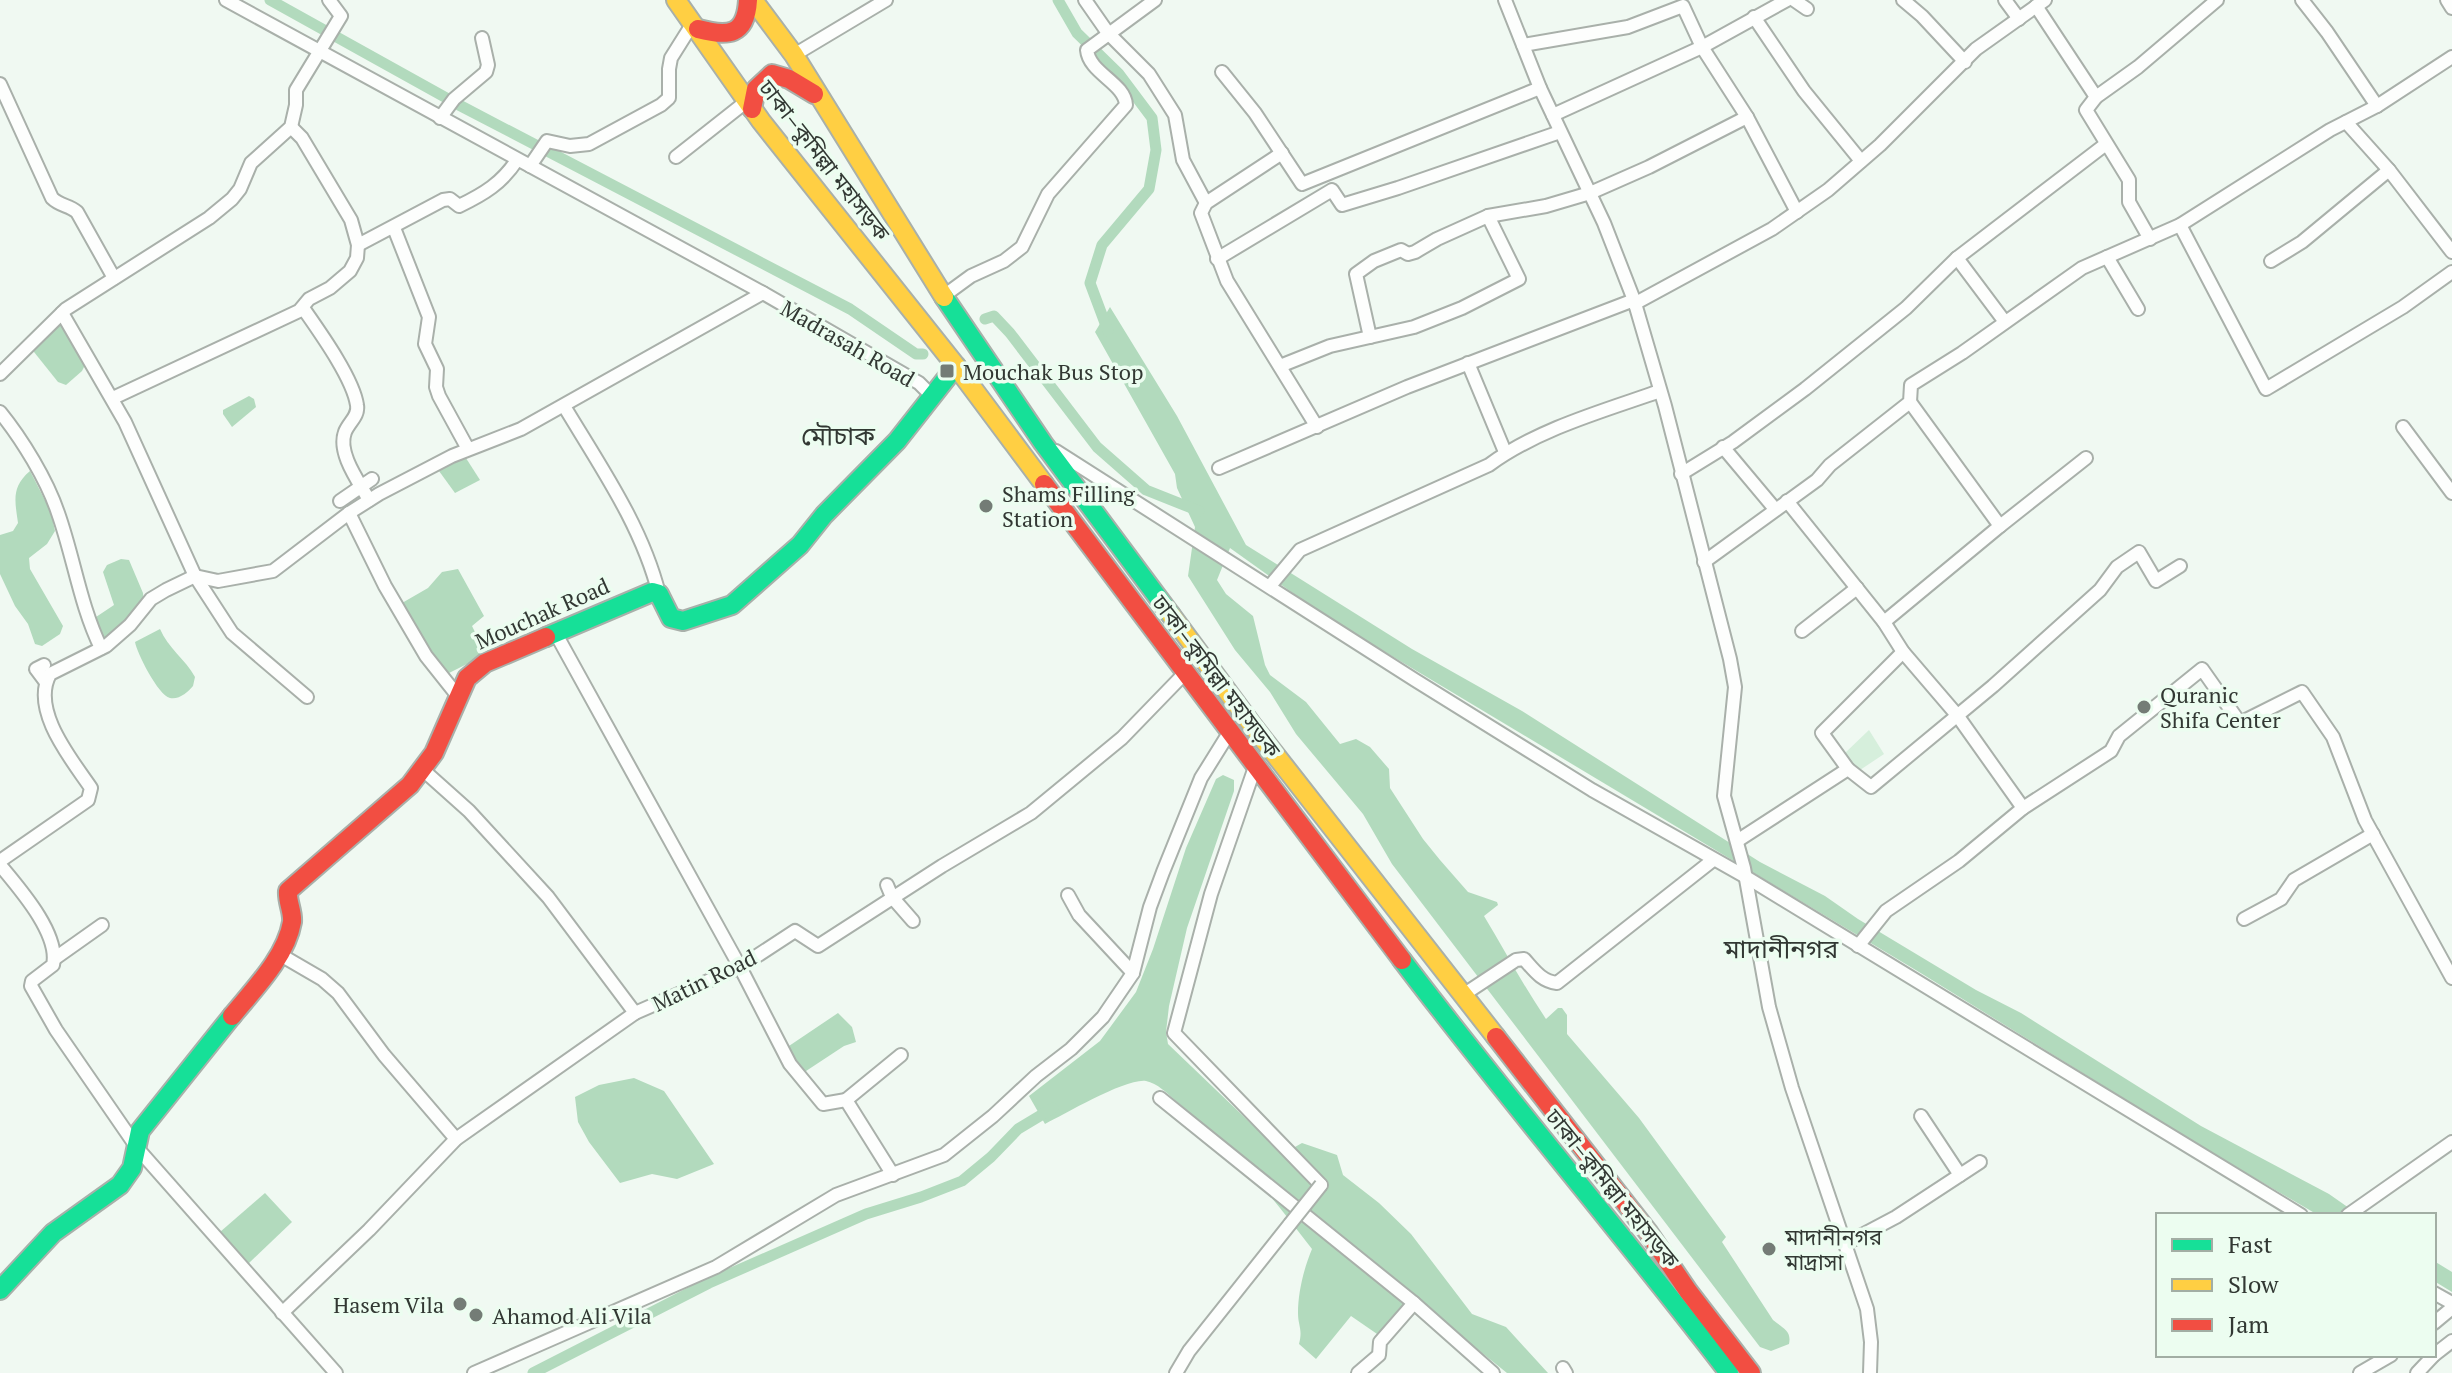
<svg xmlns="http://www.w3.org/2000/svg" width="2452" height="1373" font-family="'PT Serif','Noto Sans Bengali',serif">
	<rect width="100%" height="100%" fill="#f0f9f2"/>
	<path fill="#d6efdc" d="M1869 730 1884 754 1857 772 1844 754Z"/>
	<g fill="#b2dabd">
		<path d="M1110 307 1177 416 1246 545 1412 649 1522 711 1760 862 1825 896 1858 919 1976 990 2021 1013 2201 1126 2329 1194 2359 1215H2318L2207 1150 1919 972 1325 616 1230 548 1217 580 1226 594 1253 616 1265 665 1270 675 1306 702 1340 744 1356 739 1370 747 1389 769 1390 788 1423 839 1440 860 1468 892 1497 902 1498 905 1484 916C1505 951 1523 985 1546 1019L1558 1008H1562L1567 1015V1034L1639 1118 1726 1237 1722 1242 1773 1320C1782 1328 1792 1330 1789 1344L1771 1351 1760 1347 1392 864 1363 814 1296 734 1270 692 1235 650 1188 576 1195 527 1177 488 1175 474 1095 332Z"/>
		<path d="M63 321 85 365 82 371 66 385 58 382 34 352V346L53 325Z"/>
		<path d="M249 396 254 399 256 407 232 427 223 414V410Z"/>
		<path d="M464 455 480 480 455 493 439 471Z"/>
		<path d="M30 471 51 512 55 531 47 544 29 558 30 569 63 626 60 634 42 646 35 644 28 624 15 606 0 574V535L13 531 18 523C15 501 11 487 30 471Z"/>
		<path d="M121 559 129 560 143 593 144 605 106 638 99 636 94 625 96 617 114 605 103 572 107 565Z"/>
		<path d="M458 569 484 616 472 626 478 638 481 657 445 675 414 635 402 603 428 588 442 572Z"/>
		<path d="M160 629C168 648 185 659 195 677L193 686C188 692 179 700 170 698 158 695 137 653 135 642Z"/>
		<path d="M1223 775 1234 780V791L1187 928 1169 1006 1166 1032 1168 1044 1262 1134 1288 1151 1302 1143 1337 1155 1343 1175 1379 1203 1411 1234 1472 1314 1506 1327 1548 1373H1507L1415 1299 1380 1336 1351 1316 1316 1359 1299 1344C1303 1329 1298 1326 1298 1313 1298 1292 1304 1268 1312 1249 1270 1194 1230 1144 1176 1101 1168 1094 1157 1083 1146 1081 1126 1078 1065 1114 1045 1124L1029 1096 1100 1041 1136 992 1153 949 1186 848 1216 779Z"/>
		<path d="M838 1013 852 1027 856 1042 844 1046 803 1073 786 1048Z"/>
		<path d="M634 1078 664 1091 714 1164 677 1179 652 1174 620 1183 589 1142 578 1122 575 1097 599 1085Z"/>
		<path d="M265 1193 292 1222 248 1264 220 1232Z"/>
		<path d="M2434 1261 2452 1272V1292L2434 1281Z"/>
	</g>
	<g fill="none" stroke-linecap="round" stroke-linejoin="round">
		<g stroke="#b2dabd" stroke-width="11">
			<path d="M270 0 459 105 850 309 916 354H923"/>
			<path d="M1058 0 1077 33 1119 74 1152 118 1156 150 1149 189 1102 245 1090 283 1108 331"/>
			<path d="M985 319 994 316 1010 333 1097 447 1146 490 1199 511"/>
			<path d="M533 1373 709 1283 866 1214 921 1197 962 1181 991 1157 1018 1129 1053 1108"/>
		</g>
		<g stroke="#a9b0aa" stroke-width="16">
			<g id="street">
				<path d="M226 0 763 293 919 383 931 395"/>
				<path d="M1085 0 1108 33 1149 74 1175 115 1183 160 1206 203"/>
				<path d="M1505 0 1540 88 1604 223 1634 300 1665 406 1730 659 1735 687 1724 796 1744 868 1769 1007 1792 1088 1867 1309 1871 1342 1870 1373"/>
				<path d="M1794 0 1807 9"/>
				<path d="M1903 0 1922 16 1965 62"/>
				<path d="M2005 0 2019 19"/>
				<path d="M2302 0 2327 32 2377 106"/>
				<path d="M2447 0 2452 8"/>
				<path d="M2036 6 2096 97 2086 110 2129 180V202L2150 239"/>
				<path d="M1754 17 1804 91 1861 161"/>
				<path d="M1523 45 1628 27 1683 6 1702 47 1747 117 1797 212"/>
				<path d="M794 55 886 0"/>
				<path d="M1222 72 1255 113 1302 184 1540 88"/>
				<path d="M0 84 52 198C60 206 69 205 77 212L114 278"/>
				<path d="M2096 97 2138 67 2217 0"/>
				<path d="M1553 115 1702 47 1787 0"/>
				<path d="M440 118 454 99 486 72 488 65 482 38"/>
				<path d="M2346 122 2389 170 2452 252"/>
				<path d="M1282 153 1206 203 1201 213 1227 281 1317 427"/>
				<path d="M676 157 747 101"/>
				<path d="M530 166 547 141 570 146 589 144 661 105 669 98V69L671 58 693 23"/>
				<path d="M2180 225 2266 389 2403 307 2452 272"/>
				<path d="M394 228 429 317 425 344 437 369 436 387 439 396 468 449"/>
				<path d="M358 245 443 200 450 199 459 206C484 194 502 183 517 160"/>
				<path d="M2107 257 2138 309"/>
				<path d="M1957 258 2005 322"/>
				<path d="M1217 259 1332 190 1342 205 1398 188 1560 132"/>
				<path d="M2271 261 2302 242 2389 170"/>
				<path d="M945 295 971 276 1004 261 1022 247 1048 194 1126 105C1125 83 1089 73 1087 50L1155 0"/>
				<path d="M1634 304 1772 229 1828 190 1880 145 1976 49 2045 0"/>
				<path d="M303 308C319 331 353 378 357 405 359 416 349 422 345 432 337 453 359 482 369 500"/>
				<path d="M62 313 125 422 195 576 232 633 307 697"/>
				<path d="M1370 337 1356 274 1374 261 1401 250 1408 254 1415 252 1437 239 1488 216 1546 206 1590 193 1649 167 1747 117"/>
				<path d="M1468 363 1505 452"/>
				<path d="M1280 366 1330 346 1414 327 1462 308 1519 279 1488 216"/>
				<path d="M0 374 66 309 209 218 232 199 240 189 251 163 291 127 296 105V90L341 16 329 0"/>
				<path d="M113 398 299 311 309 299 330 288 350 271 357 258 358 245 351 220 302 138 291 127"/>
				<path d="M564 406C600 466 642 526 659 594"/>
				<path d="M0 412C22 439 47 480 58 513 74 558 80 605 101 648"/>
				<path d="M2403 427 2452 493"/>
				<path d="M1723 447 1775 509"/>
				<path d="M1056 451 1415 680 1592 790 1746 877 2301 1215"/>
				<path d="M1219 468 1407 387 1634 300"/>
				<path d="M1681 474 1733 442 1805 389 1906 308 1957 258 2106 144"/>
				<path d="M340 501 372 479"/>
				<path d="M1787 501 1884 622 1903 652 1957 715 2023 808"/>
				<path d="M349 513 385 586 426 656 457 695"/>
				<path d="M2000 526 2086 458"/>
				<path d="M1704 562 1817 480 1830 465 1910 402 1911 385 1962 353 2082 268 2180 225 2330 130 2377 106 2452 57"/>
				<path d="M1270 586 1300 550 1489 465C1538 429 1603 411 1660 391"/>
				<path d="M1884 622 2000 526 1910 402"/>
				<path d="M1802 631 1857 588"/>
				<path d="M556 634 740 967 790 1064 823 1104 846 1100 893 1175"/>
				<path d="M44 665 36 669 45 681"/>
				<path d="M1255 767 1211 894 1174 1033 1321 1185"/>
				<path d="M422 769 469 811 548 897 635 1013"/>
				<path d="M1848 769 1822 733 1903 652"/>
				<path d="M1737 841 1848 769 1871 787 1993 686 2100 590 2117 567 2139 552 2156 581 2180 566"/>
				<path d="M0 861 88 800 91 788C72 760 30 710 50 674L106 646 130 625 151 599 166 590 195 576 218 581 273 571 349 513 379 494 452 456 521 429 763 293"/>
				<path d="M0 865C19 888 60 934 53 965L32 981 31 986 56 1030 138 1149 336 1373"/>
				<path d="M887 885 892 897 913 921"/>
				<path d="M1068 895 1079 915 1133 973"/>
				<path d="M2244 919 2281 899 2294 880 2373 834"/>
				<path d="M1858 946 1886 911 1959 861 2023 808 2111 751 2119 736 2202 669 2240 723 2302 692 2333 737 2365 820 2452 978"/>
				<path d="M279 954 322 979 338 993 384 1055 456 1139"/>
				<path d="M54 959 102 925"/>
				<path d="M1463 995 1516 960 1524 959C1534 970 1541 981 1557 983L1713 860"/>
				<path d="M1160 1098 1414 1303 1493 1373"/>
				<path d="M846 1100 901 1055"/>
				<path d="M1921 1116 1960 1175"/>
				<path d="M2348 1215 2452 1142"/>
				<path d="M1845 1244 1896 1217 1980 1162"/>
				<path d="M2434 1293 2452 1303"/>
				<path d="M282 1313 369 1230 456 1139 635 1013 740 967 795 931 818 946 942 866 1031 813 1122 738 1185 673"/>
				<path d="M2434 1323 2452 1308"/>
				<path d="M2434 1355 2452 1341"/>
				<path d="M1563 1368 1566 1373"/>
				<path d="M474 1373 716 1267 836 1195 944 1155 993 1116 1036 1076 1071 1049 1103 1017 1133 973 1150 907 1163 872 1201 778 1229 733"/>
				<path d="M1176 1373 1189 1351 1290 1224"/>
				<path d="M1358 1373 1379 1355 1380 1342 1414 1303"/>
				<path d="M2360 1373 2391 1355"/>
				<path d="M2417 1373 2434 1355"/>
			</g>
		</g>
		<g stroke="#a9b0aa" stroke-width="22">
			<g id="fast">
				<path d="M944 297 1043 443 1171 615"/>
				<path d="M546 637 652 592 659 594 671 618 683 621 732 605 800 545 824 515 897 441 956 366"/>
				<path d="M1402 960C1508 1100 1622 1233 1729 1373"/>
				<path d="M0 1290 53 1233 120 1185 132 1168 140 1131 232 1016"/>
			</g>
		</g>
		<g stroke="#a9b0aa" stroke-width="22">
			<g id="slow">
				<path d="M676 0 761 121 956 366 1044 484"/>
				<path d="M753 0 794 55 944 297"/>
				<path d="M1171 615 1252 725 1496 1037"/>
			</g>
		</g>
		<g stroke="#a9b0aa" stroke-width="22">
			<g id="jam">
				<path d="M698 29C728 37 746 36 748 0"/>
				<path d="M752 109 756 89 772 74 789 79 814 94"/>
				<path d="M1044 484 1402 960"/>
				<path d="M232 1016C254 989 286 957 292 922 293 911 287 902 288 891L410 785 434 753 467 678 485 663 546 637"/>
				<path d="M1496 1037 1648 1232 1688 1291 1751 1373"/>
			</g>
		</g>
		<use href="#street" stroke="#fdfefd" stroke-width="12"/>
		<use href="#fast" stroke="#16e098" stroke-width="18"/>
		<use href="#slow" stroke="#ffcf43" stroke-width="18"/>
		<use href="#jam" stroke="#f24e42" stroke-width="18"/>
		<g stroke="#a9b0aa" stroke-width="16" stroke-linecap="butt">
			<path id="street-bridge" d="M1290 1224 1321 1185"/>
		</g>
		<use href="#street-bridge" stroke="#fdfefd" stroke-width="12"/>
	</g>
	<g fill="#747c76" stroke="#ecfdf0" stroke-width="3">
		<rect x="939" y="363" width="16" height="16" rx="4"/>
		<circle cx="986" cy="506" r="8"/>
		<circle cx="2144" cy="707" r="8"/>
		<circle cx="1769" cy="1249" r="8"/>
		<circle cx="460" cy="1304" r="8"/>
		<circle cx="476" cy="1315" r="8"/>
	</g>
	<g text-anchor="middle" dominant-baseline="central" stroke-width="7" stroke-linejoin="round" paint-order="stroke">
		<g font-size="22" fill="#323833" stroke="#ecfdf0">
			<text transform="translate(825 160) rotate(52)">ঢাকা–কুমিল্লা মহাসড়ক</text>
			<text transform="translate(848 343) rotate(30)">Madrasah Road</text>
			<text transform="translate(542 613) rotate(-24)">Mouchak Road</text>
			<text transform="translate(1217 676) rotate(53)">ঢাকা–কুমিল্লা মহাসড়ক</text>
			<text transform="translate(704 980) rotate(-26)">Matin Road</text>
			<text transform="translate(1613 1188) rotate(51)">ঢাকা–কুমিল্লা মহাসড়ক</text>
		</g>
		<g font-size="22" fill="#323833" stroke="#ecfdf0" text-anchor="start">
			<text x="963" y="371">Mouchak Bus Stop</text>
			<text x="1002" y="493">Shams Filling<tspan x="1002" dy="25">Station</tspan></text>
			<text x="2160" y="694">Quranic<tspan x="2160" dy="25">Shifa Center</tspan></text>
			<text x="1785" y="1236">মাদানীনগর<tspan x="1785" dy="25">মাদ্রাসা</tspan></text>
			<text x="444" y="1304" text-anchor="end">Hasem Vila</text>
			<text x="492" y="1315">Ahamod Ali Vila</text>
		</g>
		<g font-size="26" fill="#323833" stroke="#ecfdf0">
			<text x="838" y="435">মৌচাক</text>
			<text x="1781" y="948">মাদানীনগর</text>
		</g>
	</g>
	<rect x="2156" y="1213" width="280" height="144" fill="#ecfdf0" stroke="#a2aea4" stroke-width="2"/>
	<rect x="2172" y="1239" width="40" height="12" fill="#16e098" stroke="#a2aea4" stroke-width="2"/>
	<text x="2228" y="1253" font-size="24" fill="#323833">Fast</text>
	<rect x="2172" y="1279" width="40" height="12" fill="#ffcf43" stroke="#a2aea4" stroke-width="2"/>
	<text x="2228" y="1293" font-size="24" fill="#323833">Slow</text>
	<rect x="2172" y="1319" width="40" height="12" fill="#f24e42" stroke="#a2aea4" stroke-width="2"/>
	<text x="2228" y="1333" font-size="24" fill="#323833">Jam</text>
</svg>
